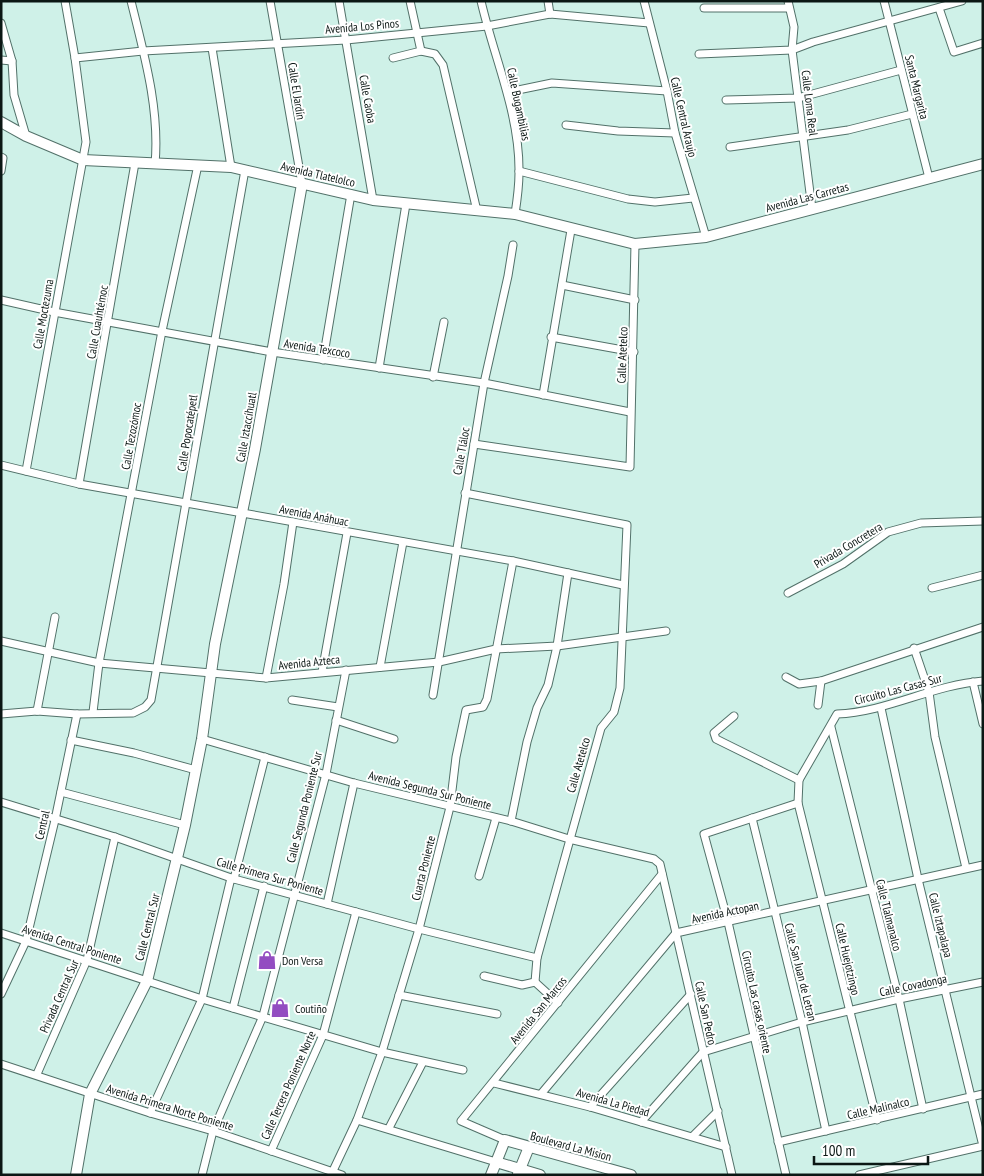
<svg xmlns="http://www.w3.org/2000/svg" width="984" height="1176" font-family="'PT Sans Narrow',sans-serif">
	<rect width="100%" height="100%" fill="#cff1e8"/>
	<g fill="none" stroke-linecap="round" stroke-linejoin="round">
		<g stroke="#527169" stroke-width="9">
			<g id="street">
				<path d="M131 1C144 54 160 109 155 164"/>
				<path d="M270 1 302 184"/>
				<path d="M339 1 373 200"/>
				<path d="M410 1 421 51"/>
				<path d="M481 1C494 58 520 114 519 173 519 187 517 201 515 214"/>
				<path d="M548 1 550 14"/>
				<path d="M644 1 667 91 675 133 706 237"/>
				<path d="M788 1 794 27 792 50 812 209"/>
				<path d="M884 1 929 178"/>
				<path d="M704 8H789"/>
				<path d="M939 8 954 52 983 43"/>
				<path d="M1 23 12 61 14 95 26 136"/>
				<path d="M212 48 231 167"/>
				<path d="M699 54 792 50 813 42 962 1"/>
				<path d="M75 58 143 51 346 40 487 26 550 14 649 23"/>
				<path d="M393 58 421 51 435 54 443 65 477 211"/>
				<path d="M1 60 12 61"/>
				<path d="M508 92 552 83 667 91"/>
				<path d="M726 100 798 98 901 70"/>
				<path d="M566 125 618 131 675 133"/>
				<path d="M730 147 848 130 912 114"/>
				<path d="M1 157 3 158 1 171"/>
				<path d="M519 171 628 199 655 202 693 198"/>
				<path d="M562 285 635 300"/>
				<path d="M1 300 54 312 272 352 484 383 630 412"/>
				<path d="M551 337 634 352"/>
				<path d="M323 360 351 194"/>
				<path d="M379 368 406 204"/>
				<path d="M433 377 444 322"/>
				<path d="M543 395 571 230"/>
				<path d="M474 444 630 467 635 244"/>
				<path d="M1 465 79 484 513 561 623 585"/>
				<path d="M26 471 86 142 75 58 65 1"/>
				<path d="M79 484 135 163"/>
				<path d="M465 493 627 525 620 688 614 712 601 728 537 958 535 982"/>
				<path d="M932 588 983 575"/>
				<path d="M788 593 843 564 888 532 921 523 983 521"/>
				<path d="M1 641 99 663 266 678 439 662 496 649 557 646 666 631"/>
				<path d="M914 648 929 692 935 737 966 868"/>
				<path d="M380 667 403 542"/>
				<path d="M322 672 347 533"/>
				<path d="M786 677 799 684 821 681 983 627"/>
				<path d="M266 678 284 584 293 522"/>
				<path d="M973 682 983 724"/>
				<path d="M433 695 484 383 508 276 513 245"/>
				<path d="M292 700 338 707"/>
				<path d="M818 705 821 681"/>
				<path d="M37 711 55 617"/>
				<path d="M93 712 99 663 162 331 198 165"/>
				<path d="M1 714 37 711 77 714 133 713 145 707 151 700 245 170"/>
				<path d="M734 716 714 733 716 739 799 780"/>
				<path d="M336 720 394 739"/>
				<path d="M831 727 899 999 923 1109"/>
				<path d="M202 739 354 783 511 821 569 839 654 859 660 864 732 1175"/>
				<path d="M71 740 134 753 196 770"/>
				<path d="M61 792 185 825"/>
				<path d="M1 802 115 837 234 879 419 929 537 958"/>
				<path d="M752 818 802 1022 826 1131"/>
				<path d="M511 821 527 742 537 708 548 685 557 646 568 573"/>
				<path d="M479 876 496 818"/>
				<path d="M234 879 265 757"/>
				<path d="M327 904 354 783"/>
				<path d="M1 933 202 999 382 1052 463 1070"/>
				<path d="M484 976 522 985 535 982"/>
				<path d="M535 982 558 1003"/>
				<path d="M1 994 26 941 55 820 77 714"/>
				<path d="M399 995 497 1014"/>
				<path d="M233 1008 264 886"/>
				<path d="M1 1064 150 1113 213 1131 342 1175"/>
				<path d="M37 1074 87 960 115 837"/>
				<path d="M494 1083 590 1107 726 1147"/>
				<path d="M541 1094 676 933 983 865"/>
				<path d="M590 1107 691 994"/>
				<path d="M150 1113 202 999 231 878"/>
				<path d="M357 1120 496 1162"/>
				<path d="M877 1120 798 803 799 780 837 714C887 712 932 685 983 681"/>
				<path d="M641 1122 703 1052 802 1022 899 999 983 982"/>
				<path d="M389 1128 423 1062"/>
				<path d="M693 1136 718 1111"/>
				<path d="M505 1140 461 1121 662 874"/>
				<path d="M778 1142 983 1094"/>
				<path d="M271 1151 323 1035 356 912"/>
				<path d="M202 1175 213 1131 263 1016 326 774 346 670"/>
				<path d="M331 1175 357 1120 382 1052 419 929 450 807 456 757 466 710 483 707 487 699 513 561"/>
				<path d="M786 1175 728 922 704 834 798 803"/>
				<path d="M859 1175 983 1146 918 879 881 708"/>
			</g>
		</g>
		<g stroke="#527169" stroke-width="12">
			<g id="secondary">
				<path d="M1 122 26 136 83 160 231 167 373 200 515 214 635 244 706 237 983 164"/>
				<path d="M496 1162 540 1175"/>
				<path d="M518 1174 529 1147"/>
				<path d="M76 1175 90 1094 147 981 185 825 202 739 215 644 255 449 302 184"/>
				<path d="M491 1175 505 1140 631 1175"/>
			</g>
		</g>
		<use href="#street" stroke="#fff" stroke-width="7"/>
		<use href="#secondary" stroke="#fff" stroke-width="10"/>
	</g>
	<defs>
		<g id="shop-bare" transform="scale(1.5)"><path d="M-5-2.5h2.3a2.7 3.5 0 0 1 5.4 0H5L5.5 6h-11ZM-1.5-2.5h3a1.5 2.3 0 0 0-3 0Z" fill="#934dc1" stroke="#fff" stroke-width="2.5" paint-order="stroke"/></g>
	</defs>
	<g fill-rule="evenodd">
		<use href="#shop-bare" x="267" y="960"/>
		<use href="#shop-bare" x="280" y="1008"/>
	</g>
	<g text-anchor="middle" dominant-baseline="central" stroke-width="4" stroke-linejoin="round" paint-order="stroke">
		<g font-size="12" fill="#0b1714" stroke="#fff">
			<text transform="translate(362 26) rotate(-5)">Avenida Los Pinos</text>
			<text transform="translate(917 87) rotate(76)">Santa Margarita</text>
			<text transform="translate(297 91) rotate(81)">Calle El Jardín</text>
			<text transform="translate(368 99) rotate(80)">Calle Caoba</text>
			<text transform="translate(810 103) rotate(83)">Calle Loma Real</text>
			<text transform="translate(519 104) rotate(78)">Calle Bugambilias</text>
			<text transform="translate(684 117) rotate(77)">Calle Central Araujo</text>
			<text transform="translate(318 174) rotate(13)">Avenida Tlatelolco</text>
			<text transform="translate(807 197) rotate(-15)">Avenida Las Carretas</text>
			<text transform="translate(43 314) rotate(-80)">Calle Moctezuma</text>
			<text transform="translate(97 322) rotate(-80)">Calle Cuauhtémoc</text>
			<text transform="translate(317 348) rotate(9)">Avenida Texcoco</text>
			<text transform="translate(622 355) rotate(-88)">Calle Atetelco</text>
			<text transform="translate(246 427) rotate(-80)">Calle Iztaccíhuatl</text>
			<text transform="translate(187 433) rotate(-81)">Calle Popocatépetl</text>
			<text transform="translate(131 436) rotate(-80)">Calle Tezozómoc</text>
			<text transform="translate(461 451) rotate(-80)">Calle Tláloc</text>
			<text transform="translate(314 515) rotate(11)">Avenida Anáhuac</text>
			<text transform="translate(848 545) rotate(-31)">Privada Concretera</text>
			<text transform="translate(309 662) rotate(-6)">Avenida Azteca</text>
			<text transform="translate(898 689) rotate(-15)">Circuito Las Casas Sur</text>
			<text transform="translate(578 765) rotate(-74)">Calle Atetelco</text>
			<text transform="translate(430 790) rotate(14)">Avenida Segunda Sur Poniente</text>
			<text transform="translate(304 807) rotate(-76)">Calle Segunda Poniente Sur</text>
			<text transform="translate(42 825) rotate(-77)">Central</text>
			<text transform="translate(423 868) rotate(-76)">Cuarta Poniente</text>
			<text transform="translate(270 876) rotate(16)">Calle Primera Sur Poniente</text>
			<text transform="translate(725 912) rotate(-12)">Avenida Actopan</text>
			<text transform="translate(889 915) rotate(76)">Calle Tlalmanalco</text>
			<text transform="translate(941 925) rotate(76)">Calle Iztapalapa</text>
			<text transform="translate(147 927) rotate(-76)">Calle Central Sur</text>
			<text transform="translate(72 944) rotate(18)">Avenida Central Poniente</text>
			<text transform="translate(848 959) rotate(77)">Calle Huejotzingo</text>
			<text transform="translate(801 972) rotate(76)">Calle San Juan de Letran</text>
			<text transform="translate(913 985) rotate(-12)">Calle Covadonga</text>
			<text transform="translate(59 996) rotate(-66)">Privada Central Sur</text>
			<text transform="translate(757 1002) rotate(78)">Circuito Las casas oriente</text>
			<text transform="translate(538 1010) rotate(-51)">Avenida San Marcos</text>
			<text transform="translate(706 1013) rotate(78)">Calle San Pedro</text>
			<text transform="translate(288 1085) rotate(-66)">Calle Tercera Poniente Norte</text>
			<text transform="translate(613 1102) rotate(16)">Avenida La Piedad</text>
			<text transform="translate(170 1107) rotate(17)">Avenida Primera Norte Poniente</text>
			<text transform="translate(878 1108) rotate(-13)">Calle Malinalco</text>
			<text transform="translate(571 1146) rotate(15)">Boulevard La Mision</text>
		</g>
		<g font-size="12" fill="#0b1714" stroke="#fff" text-anchor="start">
			<text x="282" y="960">Don Versa</text>
			<text x="295" y="1008">Coutiño</text>
		</g>
	</g>
	<rect width="984" height="1176" fill="none" stroke="#0b1714" stroke-width="5"/>
	<path d="M814 1156v8h114v-8" fill="none" stroke="#0b1714" stroke-width="2.5"/>
	<text x="822" y="1156" font-size="15" fill="#0b1714" stroke="#ffffff" stroke-width="4" paint-order="stroke">100 m</text>
</svg>
